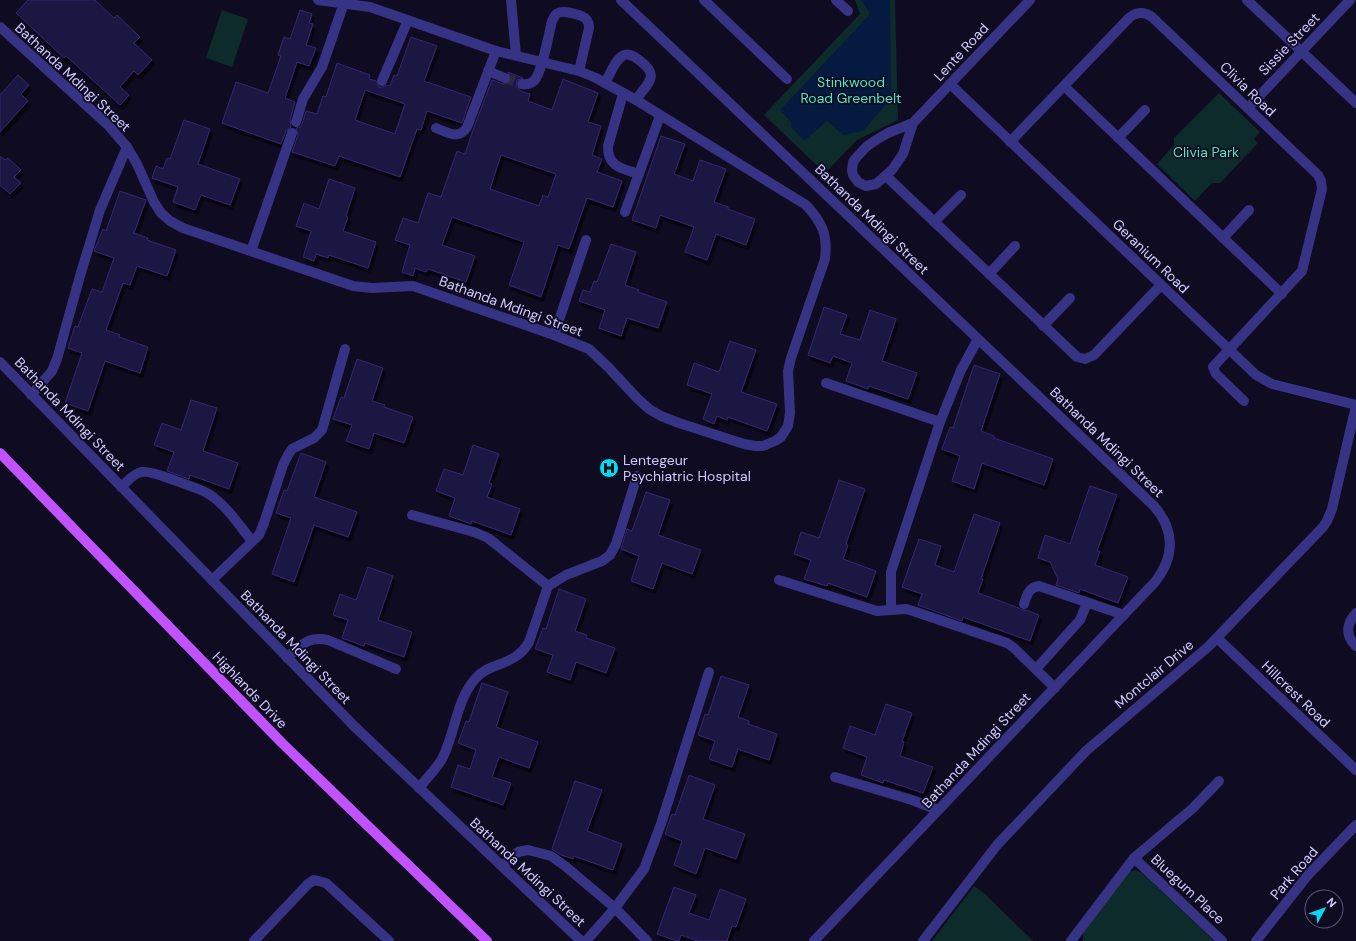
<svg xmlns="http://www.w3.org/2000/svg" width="1356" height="941" font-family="'DM Sans',sans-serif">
	<defs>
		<filter id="shadow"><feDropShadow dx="2.5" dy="4.5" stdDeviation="0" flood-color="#0009"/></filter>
	</defs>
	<rect width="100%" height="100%" fill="#0f0b21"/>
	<g fill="#0e2b2b">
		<path d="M855 0H895L898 120 857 140 825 173 764 115 860 14Z"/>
		<path d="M222 10 248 19 232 67 206 58Z"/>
		<path d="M1219 93 1260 132 1254 139 1258 143 1220 183H1212L1195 201 1157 164 1174 145V138Z"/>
		<path d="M1135 870 1143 874 1214 941H1083V933L1085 930 1129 872Z"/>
		<path d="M974 886 985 894 1033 941H932Z"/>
	</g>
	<path fill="#051a40" d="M861 0H890L891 99 863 131 843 135 827 121 804 141 791 127V122L780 110 870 14Z"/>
	<g fill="#1f1643" stroke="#352671" fill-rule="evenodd" filter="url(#shadow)">
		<path d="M28 0H95L114 18 117 15 140 37 134 43 152 60 138 75 134 71 120 87 129 95 120 105 66 56 64 58 16 13Z"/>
		<path d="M300 10 312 14 309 23 313 24 306 45 316 48 309 66 297 62 285 98 295 102 290 120 291 127 286 131 281 144 222 123 236 82 268 93 281 56 278 55 284 37 290 39Z"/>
		<path d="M411 37 437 46 424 81 471 97 462 123 427 111 421 130 417 129 400 177 339 156 335 166 292 152 298 135 296 128 300 127 302 124 306 111 317 114 323 96 326 97 337 63 370 75 369 79 376 81 379 87H383L387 85 390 86 394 75 397 76ZM365 90 405 104 395 134 355 120Z"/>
		<path d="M508 72 523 78 517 80 516 86 520 91 530 94 528 101 552 110 563 79 598 93 588 122 601 126 592 155 602 159 597 172 622 181 613 207 587 198 569 249 558 245 541 297 509 285 524 242 452 217 442 245 475 256 466 282 428 269 426 272 415 268 413 276 402 272 410 245 395 240 403 218 418 223 428 193 441 197 457 151 465 154 474 127 492 80 503 84 509 83 511 78ZM501 155 556 174 548 197 543 195 539 206 490 189Z"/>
		<path d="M18 75 29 85 21 94 28 101 0 132V95Z"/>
		<path d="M184 120 210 129 198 164 240 179 230 205 201 195 195 210 173 202 178 187 152 178 156 166 163 169 167 158 170 159Z"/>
		<path d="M661 136 685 144 674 174 693 181 700 160 726 169 714 202 728 207V209L755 219 746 245 716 234 707 260 685 252 694 227 660 215 656 228 632 220Z"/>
		<path d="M0 156 5 160 8 158 21 170 14 177 21 183 10 194 0 185Z"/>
		<path d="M329 179 355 188 346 216 348 217 343 231 376 242 368 268 329 255 328 258 316 254 314 261 303 257 311 231 296 226 304 203 319 209Z"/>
		<path d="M120 191 146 200 134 233 148 238 147 240 176 250 167 276 137 266 130 285 123 283 106 330 120 335 119 337 148 347 140 373 105 361 88 411 65 403 82 353 68 348 75 326 78 327 92 289 102 292 114 258 94 251 103 229 106 231Z"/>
		<path d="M611 244 636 252 625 285 639 290 638 292 667 302 658 328 627 318 621 336 599 328 605 310 579 301 583 290 590 292 594 281 597 282Z"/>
		<path d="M824 307 847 315 840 334 860 340 870 310 896 319 882 361 917 373 908 399 869 386 868 389 846 381 852 363 833 356 830 363 808 355Z"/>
		<path d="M730 341 756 350 741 392 777 404 767 431 728 417 727 420 717 416 714 424 703 419 712 394 687 385 694 363 719 372Z"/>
		<path d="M357 359 383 368 372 401 385 405 384 407 413 417 404 443 374 433 369 449 346 441 352 425 333 419 341 397 344 398Z"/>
		<path d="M974 365 1000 374 981 431 994 436V438L1053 459 1044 485 982 463 974 489 952 481 960 456 942 449 950 427 953 428Z"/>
		<path d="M191 400 217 408 203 451 238 463 229 489 190 475 189 479 167 471 174 452 154 445 162 423 181 430Z"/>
		<path d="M473 445 499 454 489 483 492 484 487 497 520 509 511 535 472 521 471 524 449 516 455 498 436 491 444 469 463 475Z"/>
		<path d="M301 453 326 462 314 497 357 512 348 537 314 525 294 582 272 574 291 518 276 513 284 490 287 491Z"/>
		<path d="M839 480 865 489 846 544 848 545 843 559 876 571 867 597 828 583 827 586 804 579 811 560 794 554 801 532 819 538Z"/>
		<path d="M1090 486 1117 495 1097 551H1100L1095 565 1128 577 1118 603 1080 589 1079 593 1056 585 1058 579 1050 562 1038 558 1045 535 1070 544Z"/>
		<path d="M646 492 670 500 658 535 701 550 692 574 662 563 653 589 631 581 639 556 621 549 627 529 632 531Z"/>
		<path d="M974 514 1000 523 981 579H983L978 593 1019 608 1022 610H1026L1039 615 1030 641 963 617 962 621 918 605 922 594 902 587 919 539 941 546 935 565 954 572Z"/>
		<path d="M368 567 393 576 378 620 412 632 404 657 365 643 364 646 342 638 348 620 333 615 340 594 356 600Z"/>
		<path d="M559 589 586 599 575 631 587 635 586 638 615 648 606 673 576 662 570 680 547 672 553 655 535 649 543 628 546 629Z"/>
		<path d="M721 676 749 685 738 717 749 721 748 724 777 734 769 760 738 749 732 767 709 759 715 741 698 735 705 714 708 715Z"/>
		<path d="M482 683 508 692 496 727 538 742 529 768 499 757 492 777 511 783 503 805 451 787 458 765 470 769 476 750 458 743 466 721 469 722Z"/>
		<path d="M886 704 912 713 902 741 904 742 900 756 933 767 923 793 884 780 883 783 861 775 867 757 843 748 850 726 875 735Z"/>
		<path d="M689 775 715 785 703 819 745 834 736 859 705 848 696 874 674 865 682 841 665 834 672 814 675 815Z"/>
		<path d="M575 781 602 790 587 831 622 844 613 870 574 856 573 859 561 855 552 849Z"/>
		<path d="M674 887 696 895 689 913 709 920 720 889 746 899 736 927 732 926 727 941H698L681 935 679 941H677L657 934Z"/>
	</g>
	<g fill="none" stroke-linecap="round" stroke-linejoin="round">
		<path stroke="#2c2842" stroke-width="10" stroke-dasharray="10 5" stroke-linecap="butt" d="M505 78 522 84"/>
		<g stroke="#363284" stroke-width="10">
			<path d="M511 0 516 55"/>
			<path d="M621 0 1154 506C1175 530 1175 557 1155 582L814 941"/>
			<path d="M704 0 787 79"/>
			<path d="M836 0 848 11"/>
			<path d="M1247 0 1356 103"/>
			<path d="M0 27 108 125 127 147 137 164 154 202 161 213 170 221 183 228 353 286 372 288 413 286 554 335 589 349 608 367 637 398 649 409 661 416 679 423 744 444 755 446H763L775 441 781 437 788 426 790 413 788 371 791 358 825 259C828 235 822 222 806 205L636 100 596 78 579 71 496 51 370 7 318 0"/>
			<path d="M488 71 505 78"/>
			<path d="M382 81 408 20"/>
			<path d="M605 83C610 75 615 59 624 55 630 53 635 57 639 60 661 76 648 82 636 100"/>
			<path d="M522 84C527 85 530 84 534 81 542 73 549 33 552 21 554 18 555 14 558 13 563 10 583 15 586 19 589 22 589 25 589 28L579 71"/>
			<path d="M950 84 1256 375 1272 384 1356 405"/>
			<path d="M1064 86 1282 294"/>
			<path d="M623 94 608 146C607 167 623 169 639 174"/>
			<path d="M1248 108 1350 0"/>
			<path d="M296 122 303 99 322 67 344 3"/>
			<path d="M913 123 888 133 876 140 866 147 856 158 853 162 852 170 853 175 858 182 866 186 876 184 892 170 903 154 913 123 1030 0"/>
			<path d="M436 128C448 133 459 140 467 127L496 51"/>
			<path d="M1118 138 1145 110"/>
			<path d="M1010 142 1129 18C1136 12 1144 11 1152 17L1318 175 1321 181 1322 189 1302 271 1213 367 1216 374 1244 401"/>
			<path d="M886 176 1077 357 1085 359 1094 355 1161 285"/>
			<path d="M625 212 660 116"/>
			<path d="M934 222 961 195"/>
			<path d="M1223 238 1249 210"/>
			<path d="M251 251 292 133"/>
			<path d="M989 274 1015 246"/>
			<path d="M1043 326 1070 298"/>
			<path d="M554 335 586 240"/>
			<path d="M0 362 354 726 581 941"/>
			<path d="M826 383 940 422"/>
			<path d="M31 395 52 371 57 359 80 276 100 210 127 147"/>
			<path d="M121 487C127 482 133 474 141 472 149 471 160 475 168 478 179 482 191 486 203 491 223 500 238 524 252 541"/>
			<path d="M412 515 474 532 488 538 548 586"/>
			<path d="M212 580 259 535 264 523 283 465 288 455 292 449 314 438 322 430 345 349"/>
			<path d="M779 580 877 611 906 609 916 612 1007 643 1014 648 1055 688"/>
			<path d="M1024 604C1027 595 1028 588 1039 586L1124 615"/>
			<path d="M891 610V572L940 422 961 370 978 339"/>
			<path d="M1356 613C1346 624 1345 636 1356 646"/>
			<path d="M1217 638 1356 770"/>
			<path d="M287 658C301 645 308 636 328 640L396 669"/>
			<path d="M1036 669 1080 620 1087 603"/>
			<path d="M835 777 912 800 938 810"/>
			<path d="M419 788C427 778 436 769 442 759 455 734 456 701 475 679 490 661 515 667 529 642L548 586 566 575 602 561 610 555 616 544 637 476"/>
			<path d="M1134 858 1222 941"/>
			<path d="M502 866 518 852 528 850 551 856 565 866 615 908 647 941"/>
			<path d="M254 941 308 884 314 880 326 883 389 941"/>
			<path d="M586 941 615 908 644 869 661 824 709 672"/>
			<path d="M923 941 997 845 1086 751 1209 646 1323 527 1327 521 1332 509 1356 406"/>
			<path d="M1071 941 1134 858 1193 808 1219 781"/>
			<path d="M1256 941 1308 875 1356 825"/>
		</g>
		<path stroke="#c052ff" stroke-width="10" d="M0 453 282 743 487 941"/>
	</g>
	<defs>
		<g id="hospital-disc" transform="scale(1)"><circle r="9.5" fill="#00dbf6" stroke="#0f0b21"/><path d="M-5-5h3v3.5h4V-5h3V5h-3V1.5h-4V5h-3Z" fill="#111"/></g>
	</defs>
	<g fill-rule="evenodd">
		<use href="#hospital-disc" x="609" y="468"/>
	</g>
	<g text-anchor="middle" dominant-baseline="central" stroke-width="3.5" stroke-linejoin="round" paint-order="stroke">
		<g font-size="14" fill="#d1cbff" stroke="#0f0b21">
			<text transform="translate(1289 44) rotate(-46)">Sissie Street</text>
			<text transform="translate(961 52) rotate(-47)">Lente Road</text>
			<text transform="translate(73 77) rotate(43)">Bathanda Mdingi Street</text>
			<text transform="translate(1248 89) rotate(44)">Clivia Road</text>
			<text transform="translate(872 219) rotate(44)">Bathanda Mdingi Street</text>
			<text transform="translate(1151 256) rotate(44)">Geranium Road</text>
			<text transform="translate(511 306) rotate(20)">Bathanda Mdingi Street</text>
			<text transform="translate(70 414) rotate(46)">Bathanda Mdingi Street</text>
			<text transform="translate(1107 442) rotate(44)">Bathanda Mdingi Street</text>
			<text transform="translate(296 647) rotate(46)">Bathanda Mdingi Street</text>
			<text transform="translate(1154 674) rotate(-40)">Montclair Drive</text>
			<text transform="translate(250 690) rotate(46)">Highlands Drive</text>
			<text transform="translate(1296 694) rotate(44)">Hillcrest Road</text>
			<text transform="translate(976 750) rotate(-47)">Bathanda Mdingi Street</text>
			<text transform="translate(528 872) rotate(43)">Bathanda Mdingi Street</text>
			<text transform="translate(1294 873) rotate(-49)">Park Road</text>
			<text transform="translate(1188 889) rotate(43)">Bluegum Place</text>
		</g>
		<g font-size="14" fill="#4de9c3" stroke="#0f0b21">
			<text x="851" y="82">Stinkwood<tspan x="851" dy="16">Road Greenbelt</tspan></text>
			<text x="1206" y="152">Clivia Park</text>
		</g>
		<g font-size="14" fill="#d1cbff" stroke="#0f0b21" text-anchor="start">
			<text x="623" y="460">Lentegeur<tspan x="623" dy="16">Psychiatric Hospital</tspan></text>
		</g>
	</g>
	<g transform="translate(1324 909) rotate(49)"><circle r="19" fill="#0f0b21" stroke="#5d587a"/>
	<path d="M0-3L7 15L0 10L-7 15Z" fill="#00dbf6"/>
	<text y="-6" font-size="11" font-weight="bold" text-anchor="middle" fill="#d1cbff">N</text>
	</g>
</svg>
